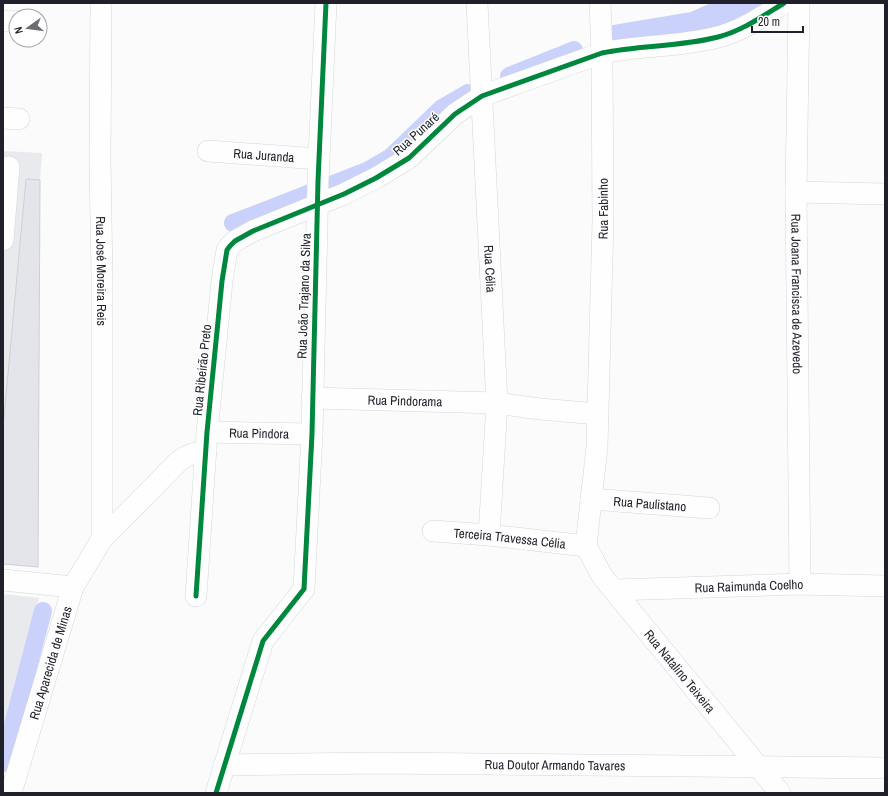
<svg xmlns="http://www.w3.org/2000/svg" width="888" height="796" font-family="'Archivo Narrow',sans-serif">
	<rect width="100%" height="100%" fill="#fbfbfb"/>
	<g fill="#e9eaed">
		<path d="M3 151 42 153 40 180 38 567 3 564Z"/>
		<path d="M3 594 39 598 3 739Z"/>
	</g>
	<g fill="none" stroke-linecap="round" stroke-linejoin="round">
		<g stroke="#cad2fc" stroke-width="18">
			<path d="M509 76 574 50"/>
			<path d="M233 223 367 171 391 157 442 108 468 93"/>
			<path d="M3 763 43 611"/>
		</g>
		<path stroke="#cad2fc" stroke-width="31" d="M617 40 695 27 734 10 746 3"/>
	</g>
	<path fill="#e4e5eb" stroke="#ced0d3" d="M26 179 40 180 38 567 3 564V428Z"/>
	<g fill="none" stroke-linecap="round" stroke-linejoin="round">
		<g stroke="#d4d6da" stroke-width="22">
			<g id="minor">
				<path id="s1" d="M101 3 100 161 102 277V539"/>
				<path id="s2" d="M477 3 497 403 489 535"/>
				<path id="s3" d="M799 3 796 192 800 584"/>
				<path d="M3 21H16"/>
				<path d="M3 118 19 119"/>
				<path id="s4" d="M208 151 319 159"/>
				<path d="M796 192 885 194"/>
				<path d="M3 240 9 167"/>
				<path id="s5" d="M312 398 497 403 540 409 598 414"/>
				<path id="s6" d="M207 432 312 434"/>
				<path id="s7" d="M591 499 709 508"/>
				<path id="s8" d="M433 531 489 535 586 546"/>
				<path id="s9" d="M586 546 597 447 603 221 602 53 600 3"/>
				<path id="s10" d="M586 546 602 576 780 793"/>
				<path d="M3 580 73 587"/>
				<path id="s11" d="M614 590 800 584 885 586"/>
				<path d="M196 596 207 432 222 281 227 250 230 246 235 241 253 231 344 194 376 178 409 158 455 114 482 96 602 53C640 45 680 47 718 37 742 31 763 16 784 3"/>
				<path id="s12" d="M224 765 380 763 885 768"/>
				<path id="s13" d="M11 793 73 587 102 539 179 461C188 454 195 453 206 451"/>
				<path d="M216 793 263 641 304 589 312 434 318 181 326 3"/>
			</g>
		</g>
		<use href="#minor" stroke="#fefefe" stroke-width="21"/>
		<g stroke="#fff" stroke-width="8">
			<g id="cycleway">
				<path d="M196 596 207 432 222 281 227 250 230 246 235 241 253 231 344 194 376 178 409 158 455 114 482 96 602 53C640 45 680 47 718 37 742 31 763 16 784 3"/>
				<path d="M216 793 263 641 304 589 312 434 318 181 326 3"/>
			</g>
		</g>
		<use href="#cycleway" stroke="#00873e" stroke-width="5"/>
	</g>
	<g text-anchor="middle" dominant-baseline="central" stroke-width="3" stroke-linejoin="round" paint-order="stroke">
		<g font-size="13" fill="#1f2029" stroke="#fff">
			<text transform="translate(416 134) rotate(-42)">Rua Punaré</text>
			<text stroke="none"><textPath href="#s4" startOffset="56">Rua Juranda</textPath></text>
			<text stroke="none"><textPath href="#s9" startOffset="338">Rua Fabinho</textPath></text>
			<text stroke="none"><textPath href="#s2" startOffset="266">Rua Célia</textPath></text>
			<text stroke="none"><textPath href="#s1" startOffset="268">Rua José Moreira Reis</textPath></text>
			<text stroke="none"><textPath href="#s3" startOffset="291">Rua Joana Francisca de Azevedo</textPath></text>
			<text transform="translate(304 296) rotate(-88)">Rua João Trajano da Silva</text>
			<text transform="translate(202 370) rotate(-84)">Rua Ribeirão Preto</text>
			<text stroke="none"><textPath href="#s5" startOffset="93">Rua Pindorama</textPath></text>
			<text stroke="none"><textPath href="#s6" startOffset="52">Rua Pindora</textPath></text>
			<text stroke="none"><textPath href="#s7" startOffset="59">Rua Paulistano</textPath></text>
			<text stroke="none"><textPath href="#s8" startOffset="77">Terceira Travessa Célia</textPath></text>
			<text stroke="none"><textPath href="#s11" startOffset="135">Rua Raimunda Coelho</textPath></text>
			<text stroke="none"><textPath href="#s13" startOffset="136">Rua Aparecida de Minas</textPath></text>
			<text stroke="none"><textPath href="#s10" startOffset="157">Rua Natalino Teixeira</textPath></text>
			<text stroke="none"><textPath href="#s12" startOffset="331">Rua Doutor Armando Tavares</textPath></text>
		</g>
	</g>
	<rect width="888" height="796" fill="none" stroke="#1f2029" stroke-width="8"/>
	<g transform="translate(28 28) rotate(256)"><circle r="19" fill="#ffffff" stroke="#a5a6a9"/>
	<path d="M0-3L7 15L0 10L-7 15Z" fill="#6c6d72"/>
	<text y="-6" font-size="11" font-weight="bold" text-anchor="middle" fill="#1f2029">N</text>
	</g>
	<path d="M752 26v6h51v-6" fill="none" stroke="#1f2029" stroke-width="2"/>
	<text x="758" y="26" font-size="12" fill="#1f2029" stroke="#ffffff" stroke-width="3" paint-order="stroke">20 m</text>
</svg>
